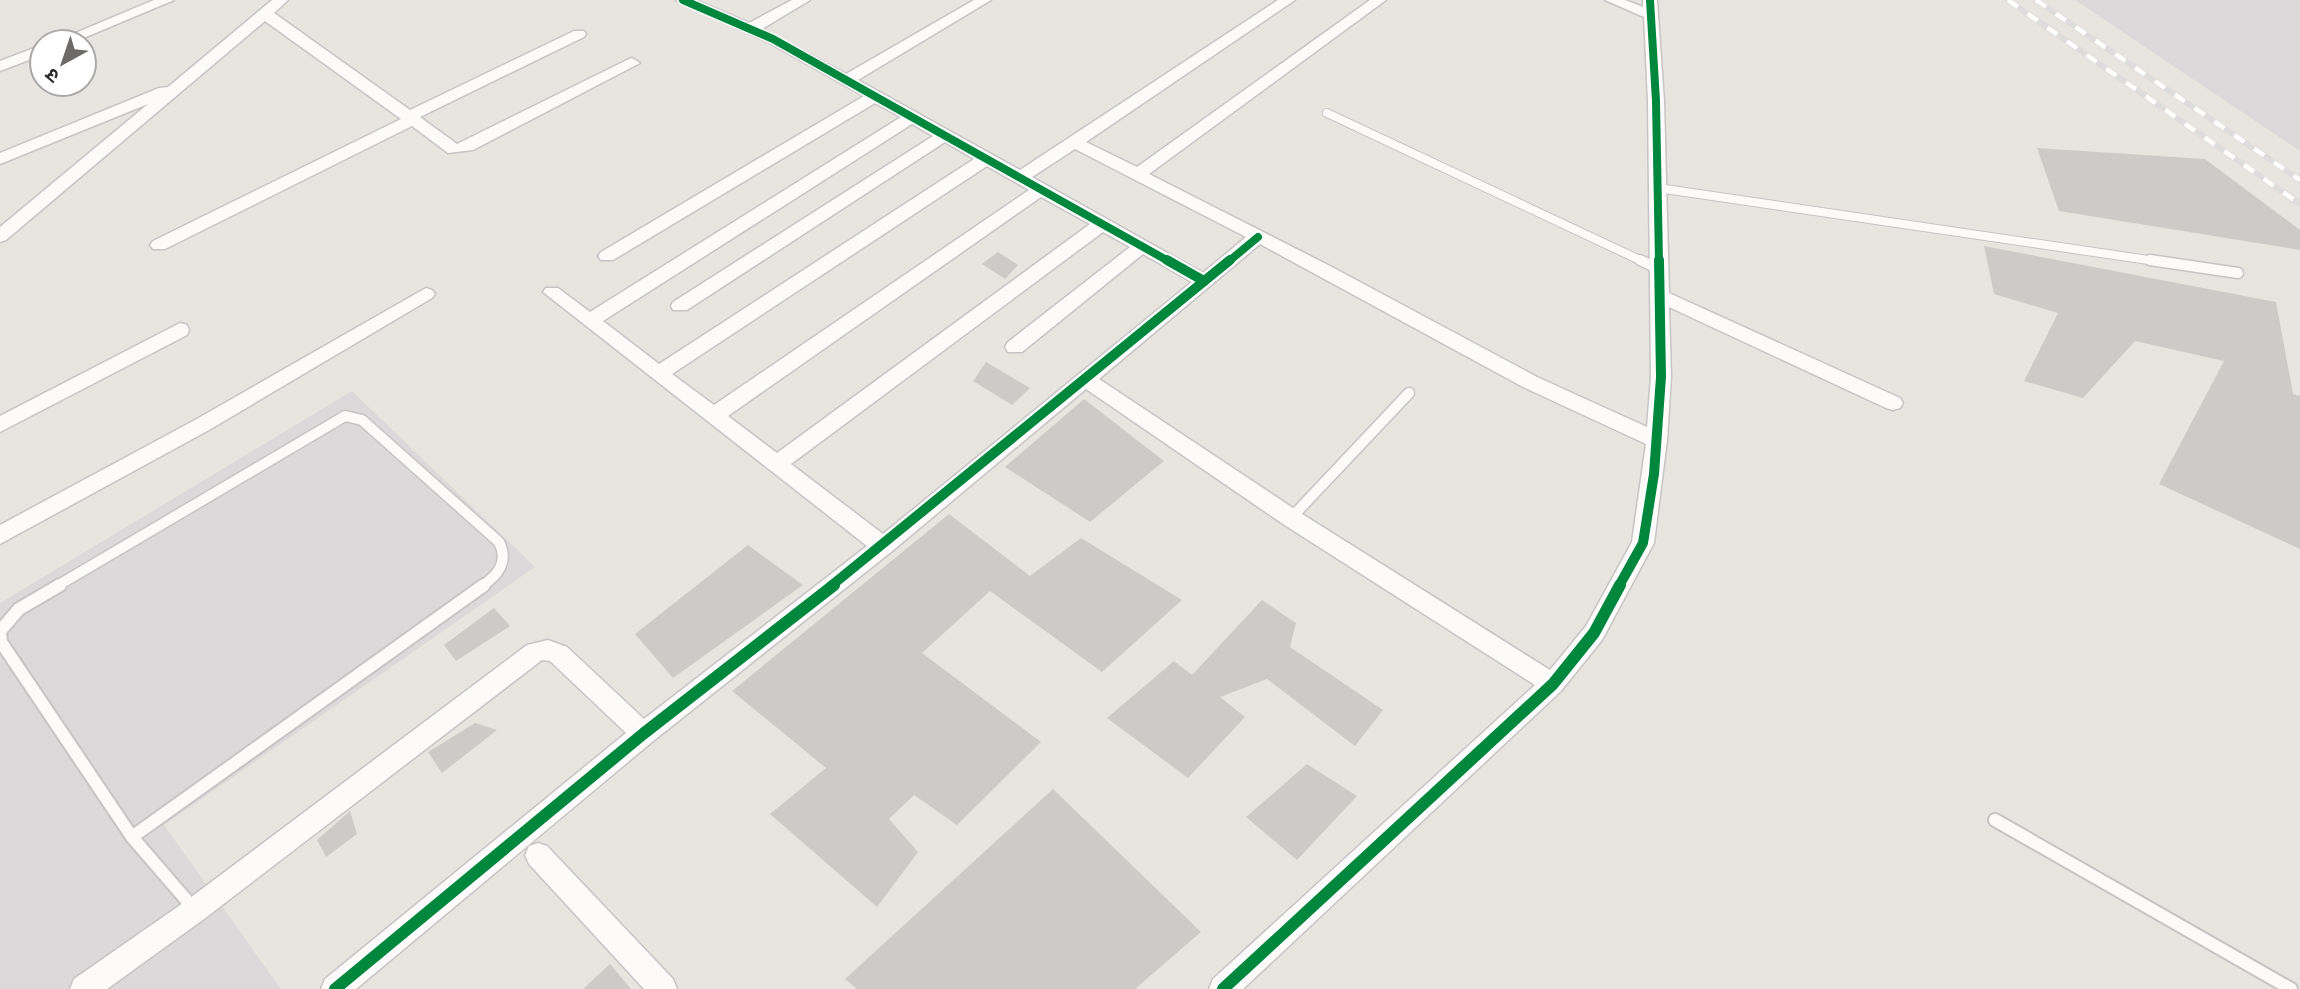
<svg xmlns="http://www.w3.org/2000/svg" width="2300" height="989" font-family="Rubik,'Noto Sans Devanagari',sans-serif">
	<rect width="100%" height="100%" fill="#e8e5e0"/>
	<g fill="#dcd9db">
		<path d="M2075 0H2300V151Z"/>
		<path d="M352 391 535 567 164 825 281 989H0V603Z"/>
	</g>
	<g fill="#cdcbc7">
		<path d="M2037 148 2205 159 2300 230V250L2059 211Z"/>
		<path d="M1984 246 2276 302 2293 394 2300 396V549L2159 484 2224 361 2135 341 2083 398 2024 381 2058 313 1994 294Z"/>
		<path d="M998 252 1018 265 1005 279 982 264Z"/>
		<path d="M986 362 1030 388 1012 405 973 381Z"/>
		<path d="M1084 399 1164 461 1090 522 1005 467Z"/>
		<path d="M949 514 1030 576 1081 538 1182 600 1102 672 990 591 922 653 1041 742 957 825 914 795 889 819 918 852 877 907 770 814 826 768 732 691Z"/>
		<path d="M748 545 803 585 673 678 635 634Z"/>
		<path d="M1262 600 1296 623 1290 647 1383 710 1355 746 1267 679 1220 697 1245 717 1188 778 1107 718 1174 661 1192 675Z"/>
		<path d="M494 608 510 626 456 661 444 645Z"/>
		<path d="M475 723 497 730 442 773 428 752Z"/>
		<path d="M1307 764 1357 796 1297 860 1246 817Z"/>
		<path d="M1053 789 1201 932 1135 989H857L845 979Z"/>
		<path d="M350 811 357 834 326 857 317 840Z"/>
		<path d="M610 964 631 989H583Z"/>
	</g>
	<g fill="none" stroke-linecap="round" stroke-linejoin="round">
		<g stroke="#c6c4c5" stroke-width="10">
			<g id="service-far2">
				<path d="M1327 113 1644 262"/>
				<path d="M1658 188 2162 262"/>
			</g>
		</g>
		<g stroke="#c6c4c5" stroke-width="13">
			<g id="service-far1">
				<path d="M1640 260 1659 269"/>
				<path d="M2150 260 2238 273"/>
				<path d="M1291 518 1409 393"/>
				<path d="M57 586 345 416 362 420 499 542C509 562 498 575 482 586"/>
			</g>
		</g>
		<g stroke="#c6c4c5" stroke-width="16">
			<g id="service">
				<path d="M0 631 19 609 60 585"/>
				<path d="M0 632 1 642 132 837 195 910"/>
				<path d="M1995 820 2291 989"/>
				<path d="M132 837 484 585"/>
			</g>
		</g>
		<g stroke="#c6c4c5" stroke-width="3">
			<g id="minor">
				<path d="M154 0H174L74 42H54Z"/>
				<path d="M272 0H288L274 13 410 110 574 31H584L586 34 584 37 420 117 457 144 627 60 632 58 640 63 473 150 448 153 412 126 165 249H153L150 245 153 241 401 119 265 21 6 240 0 242V227L148 104 0 164V153L159 88 168 87Z"/>
				<path d="M676 0H695L749 23 792 0H810L762 29 846 74 974 0H991L858 80 1020 170 1278 0H1295L1086 142 1137 167 1370 0H1386L1149 174 1330 266 1537 377 1647 427 1651 377 1648 101 1644 17 1605 0H1625L1643 7V0H1657L1664 101 1669 293 1900 398 1903 403 1900 408 1893 410 1886 408 1669 307 1671 377 1667 440 1654 543 1602 640 1561 691 1243 989H1209L1213 979 1535 685 1283 524 1086 389 891 552 652 742 356 989H321L325 979 626 733 550 661 542 660 204 919 107 989H70L74 979 186 901 527 645 548 640 567 647 644 719 867 546 543 292 546 288H558L590 312 901 117 875 103 613 260H601L598 256 601 252 864 96 768 42ZM912 124 933 136 673 302 671 306 673 310H687L945 142 974 159 659 364 603 321ZM1075 149 1246 237 1203 273 1032 177ZM987 166 1029 190 714 405 672 374ZM1041 197 1090 224 777 453 728 416ZM1103 232 1130 247 1008 342 1005 347 1008 352H1022L1143 254 1192 282 883 534 791 464ZM1260 244 1523 387 1646 444 1632 542 1586 626 1550 670 1299 512 1099 379Z"/>
				<path d="M42 45V55L0 71V61Z"/>
				<path d="M426 288 432 290 435 294 432 298 209 430 0 544V525L195 420Z"/>
				<path d="M180 323 187 325 189 330 187 335 0 432V416Z"/>
				<path d="M538 843 547 846 673 979 677 989H644L529 864 525 855 529 846Z"/>
			</g>
		</g>
		<use href="#service-far2" stroke="#fcfbfa" stroke-width="8"/>
		<use href="#service-far1" stroke="#fcfbfa" stroke-width="10"/>
		<use href="#service" stroke="#fcfbfa" stroke-width="12"/>
		<use href="#minor" fill="#fcfbfa" fill-rule="evenodd"/>
		<g stroke="#deddde" stroke-width="6">
			<g id="rail">
				<path d="M2008 0 2300 204"/>
				<path d="M2036 0 2300 180"/>
			</g>
		</g>
		<use href="#rail" stroke="#fff" stroke-width="4.5" stroke-dasharray="12" stroke-linecap="butt"/>
		<g stroke="#fff" stroke-width="11">
			<g id="cycleway-far2">
				<path d="M683 0 773 39 1170 262"/>
				<path d="M1650 0 1656 101 1659 262"/>
				<path d="M1228 262 1258 237"/>
			</g>
		</g>
		<g stroke="#fff" stroke-width="14">
			<g id="cycleway-far1">
				<path d="M1167 260 1204 281"/>
				<path d="M831 586 1230 260"/>
				<path d="M1619 586 1643 543 1654 474 1661 377 1659 260"/>
			</g>
		</g>
		<g stroke="#fff" stroke-width="17">
			<g id="cycleway">
				<path d="M335 989 643 734 834 585"/>
				<path d="M1223 989 1553 684 1594 633 1620 585"/>
			</g>
		</g>
		<use href="#cycleway-far2" stroke="#00873e" stroke-width="8"/>
		<use href="#cycleway-far1" stroke="#00873e" stroke-width="10"/>
		<use href="#cycleway" stroke="#00873e" stroke-width="12"/>
	</g>
	<g transform="translate(63 63) rotate(220)"><circle r="33" fill="#ffffff" stroke="#a9a9a9" stroke-width="2"/>
	<path d="M0-5L12 26L0 18L-12 26Z" fill="#6c6b69"/>
	<text y="-10" font-size="19" font-weight="bold" text-anchor="middle" fill="#292929">उ</text>
	</g>
</svg>
